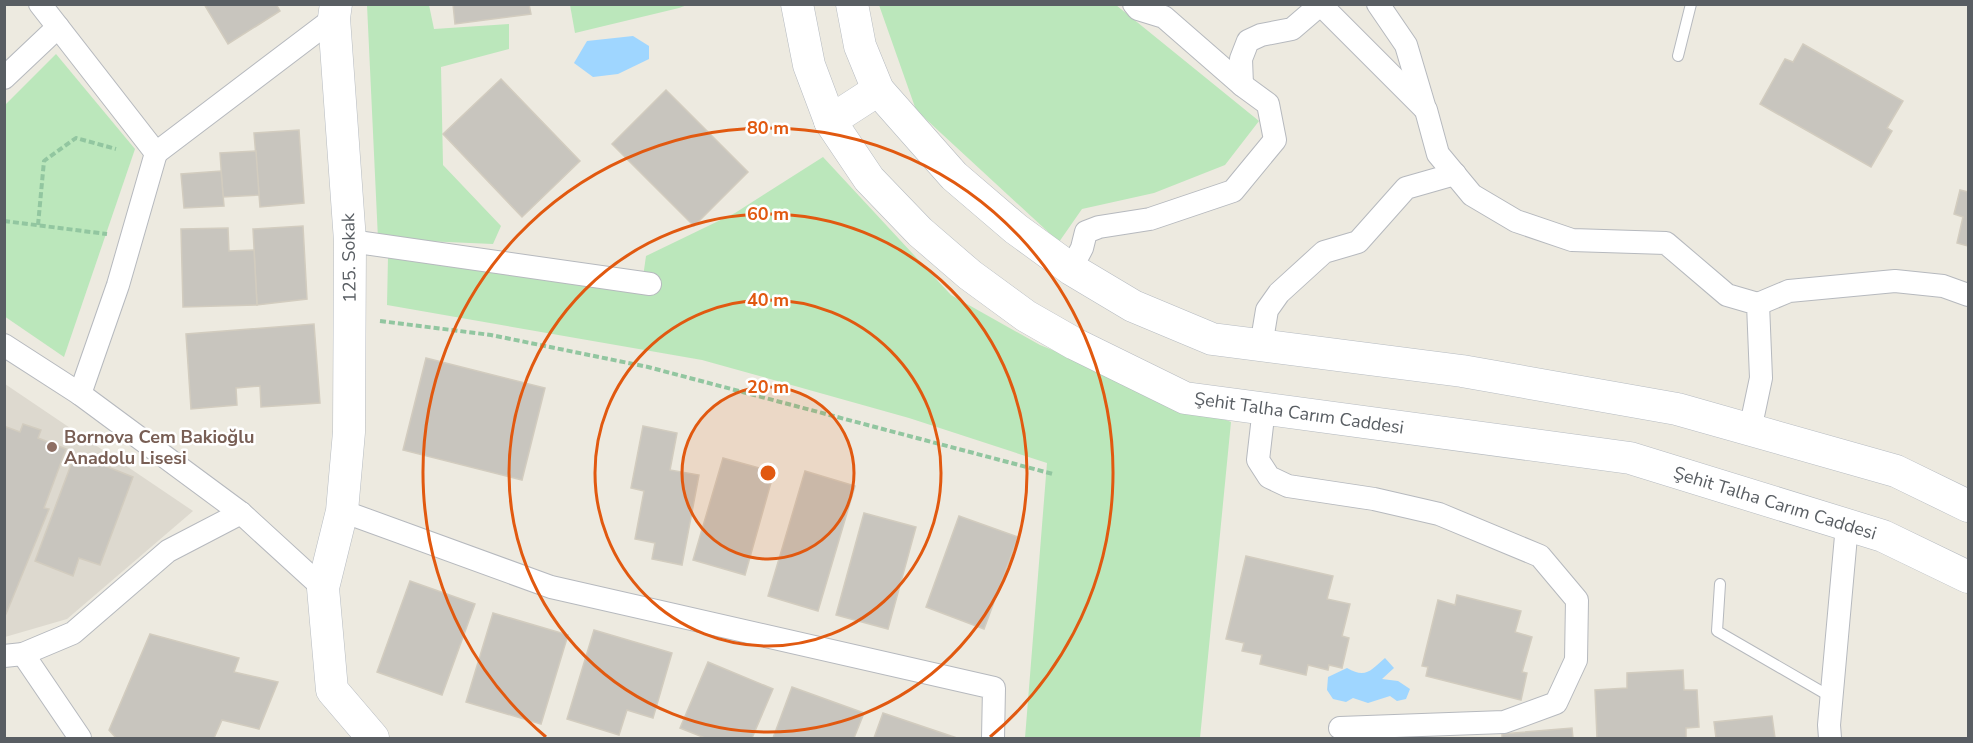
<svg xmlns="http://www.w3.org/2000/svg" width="1973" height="743" font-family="'Nunito Sans',sans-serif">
	<rect width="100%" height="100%" fill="#edeae0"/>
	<path fill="#ddd9cf" d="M5 384 193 511 67 619 5 637Z"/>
	<g fill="#bbe7bb">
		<path d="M367 5H429L434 29 509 24V49L441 67 443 165 501 226 493 244 378 239Z"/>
		<path d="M570 5V4L687 5 679 8 575 33Z"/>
		<path d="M879 5H1116L1259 121 1225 165 1154 193 1082 209 1059 242 916 110Z"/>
		<path d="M56 54 135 149 64 357 4 316 5 105Z"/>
		<path d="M823 157 951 295 1040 345 1231 422 1200 738H1025L1047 463 909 418 702 360 387 305 388 257 641 291 646 256 735 213Z"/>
	</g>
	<g fill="#9fd6ff">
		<path d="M633 36 649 46V59L618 74 593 77 574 63 587 41Z"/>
		<path d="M1385 658 1394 668 1382 679 1398 681 1410 689 1406 699 1397 701 1390 696 1368 703 1353 698 1346 702 1333 699 1327 690 1328 677 1347 668C1366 679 1371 670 1385 658Z"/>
	</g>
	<g fill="#c8c5be" stroke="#d2ccbf" stroke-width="1.5">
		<path d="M204 4H276L280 11 228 44Z"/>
		<path d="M453 4H529L531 14 455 24Z"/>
		<path d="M1803 44 1903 101 1887 128 1892 131 1871 167 1760 104 1785 59 1793 62Z"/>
		<path d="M501 79 580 161 522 217 443 134Z"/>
		<path d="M666 90 748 172 694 226 612 144Z"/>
		<path d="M299 130 304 203 260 207 254 133Z"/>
		<path d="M256 151 259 195 223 197 220 153Z"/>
		<path d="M221 171 224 206 184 208 181 174Z"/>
		<path d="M1968 187V246L1957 243 1963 217 1954 214 1960 190 1968 192Z"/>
		<path d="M303 226 307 299 257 305 253 229Z"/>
		<path d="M228 228 229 251 254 250 257 305 183 307 181 229Z"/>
		<path d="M314 324 320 403 261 407 260 386 236 388 237 405 191 409 186 334Z"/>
		<path d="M426 358 545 388 522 480 403 450Z"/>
		<path d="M23 424 41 430 38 438 66 449 44 508 49 509 6 614H4V426L20 432Z"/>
		<path d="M643 426 677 433 670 470 699 475 682 565 652 559 655 543 635 539 644 491 631 488Z"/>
		<path d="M75 454 133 477 100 565 79 558 73 576 35 561Z"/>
		<path d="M723 458 774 472 745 575 693 560Z"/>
		<path d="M805 471 855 486 818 611 768 596Z"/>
		<path d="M864 513 916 527 888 629 836 615Z"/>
		<path d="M959 516 1018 537 984 629 926 607Z"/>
		<path d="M1246 556 1333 576 1327 599 1350 604 1342 636 1349 638 1342 668 1329 665 1328 670 1308 665 1306 675 1260 664 1262 655 1242 651 1244 643 1226 639Z"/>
		<path d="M410 581 475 604 442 695 377 672Z"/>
		<path d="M1457 595 1521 611 1515 632 1532 637 1522 672 1527 673 1521 700 1426 676 1428 667 1422 666 1438 600 1455 605Z"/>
		<path d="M493 613 568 635 541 724 466 702Z"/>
		<path d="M594 630 672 653 653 718 627 710 619 735 567 719Z"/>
		<path d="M150 634 239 658 234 672 278 682 259 729 222 720 214 738H116L109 730Z"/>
		<path d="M708 662 773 689 752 738H705L680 728Z"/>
		<path d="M1683 670 1684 690H1697L1699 727 1686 728V738H1597L1595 690 1627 688V673Z"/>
		<path d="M792 687 864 713 854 738H773Z"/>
		<path d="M883 713 957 738H874Z"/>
		<path d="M1772 716 1775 738H1716L1714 722Z"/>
		<path d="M1572 728 1573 738H1502V734Z"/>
	</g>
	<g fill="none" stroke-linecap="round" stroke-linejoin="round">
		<g stroke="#b6b9be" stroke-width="12">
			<g id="lane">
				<path d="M1678 56 1691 4"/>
				<path d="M1720 584 1717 631 1831 697"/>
			</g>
		</g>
		<g stroke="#b6b9be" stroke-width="24">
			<g id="street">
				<path d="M40 4 156 153 118 285 80 394"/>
				<path d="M1320 4 1426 110 1438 154 1472 195 1516 221 1572 240 1666 243 1727 295 1758 304 1761 378 1750 430"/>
				<path d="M1378 4 1406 45 1425 109"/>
				<path d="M4 78 58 27"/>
				<path d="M1242 85 1241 59 1248 41 1261 35 1292 29 1320 5"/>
				<path d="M156 153 334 18"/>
				<path d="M350 241 650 284"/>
				<path d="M1071 269 1082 248 1086 232 1099 227 1150 219 1233 191 1275 140 1268 104 1242 85 1164 17 1138 9 1134 4"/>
				<path d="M1758 304 1789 291 1895 281 1943 286 1968 295"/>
				<path d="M4 345 80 394 241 513 323 588"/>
				<path d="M1261 346 1267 310 1279 293 1324 252 1358 242 1406 188 1455 174"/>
				<path d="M1264 408 1258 460 1269 477 1288 486 1374 499 1439 514 1540 556 1577 600 1576 660 1556 703 1504 722 1340 728"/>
				<path d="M342 511 551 587 994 688 993 738"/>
				<path d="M23 654 80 738"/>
				<path d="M4 656 23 654 73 633 168 551 241 513"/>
				<path d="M1830 738 1829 725 1847 525"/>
			</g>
		</g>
		<g stroke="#b6bbc1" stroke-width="33">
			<g id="secondary">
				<path d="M336 4 334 18 350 241 349 432 342 511 323 588 332 690 373 738"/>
				<path d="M797 4 809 65 830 121 869 179 920 232 970 275 1026 316 1075 344 1185 398 1630 458 1883 536 1968 577"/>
				<path d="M852 4 860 46 878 90 954 176 1016 229 1071 269 1133 306 1212 339 1462 371 1677 409 1896 471 1968 506"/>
				<path d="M830 121 878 90"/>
			</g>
		</g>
		<g stroke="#92c6a0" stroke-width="4" stroke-dasharray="6 3" stroke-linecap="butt">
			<path d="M4 221 107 234"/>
			<path d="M38 225 44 161 76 138 116 149"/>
			<path d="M380 321 491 335 648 367 1053 474"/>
		</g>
		<use href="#lane" stroke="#fff" stroke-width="10"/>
		<use href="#street" stroke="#fff" stroke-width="22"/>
		<use href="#secondary" stroke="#fff" stroke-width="32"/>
	</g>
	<circle cx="768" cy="473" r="86" fill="#e15910" fill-opacity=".12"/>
	<g fill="none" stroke="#e15910" stroke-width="3">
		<circle cx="768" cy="473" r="86"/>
		<circle cx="768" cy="473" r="173"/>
		<circle cx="768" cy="473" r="259"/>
		<path d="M546 737A345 345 0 1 1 990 737"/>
	</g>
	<circle fill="#8d6e63" stroke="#fff" stroke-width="2" cx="52" cy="447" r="6"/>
	<g text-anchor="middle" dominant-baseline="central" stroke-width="5" stroke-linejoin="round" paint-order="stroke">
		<g font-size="18" fill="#595e63" stroke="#fff">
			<text transform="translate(349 258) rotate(-91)">125. Sokak</text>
			<text transform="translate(1299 413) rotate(8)">Şehit Talha Carım Caddesi</text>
			<text transform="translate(1775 503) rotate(17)">Şehit Talha Carım Caddesi</text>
		</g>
		<g font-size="18" font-weight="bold" fill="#785e54" stroke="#fff" text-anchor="start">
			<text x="64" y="437">Bornova Cem Bakioğlu<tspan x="64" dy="21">Anadolu Lisesi</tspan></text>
		</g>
	</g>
	<circle cx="768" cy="473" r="9" fill="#e15910" stroke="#fff" stroke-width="3"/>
	<g font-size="18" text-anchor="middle" font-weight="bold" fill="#e15910" stroke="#fff" stroke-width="5" stroke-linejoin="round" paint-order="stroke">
		<text x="768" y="134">80 m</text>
		<text x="768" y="220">60 m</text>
		<text x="768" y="306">40 m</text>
		<text x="768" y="393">20 m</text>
	</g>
	<rect width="1973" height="743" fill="none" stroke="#595e63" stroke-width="12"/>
</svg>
